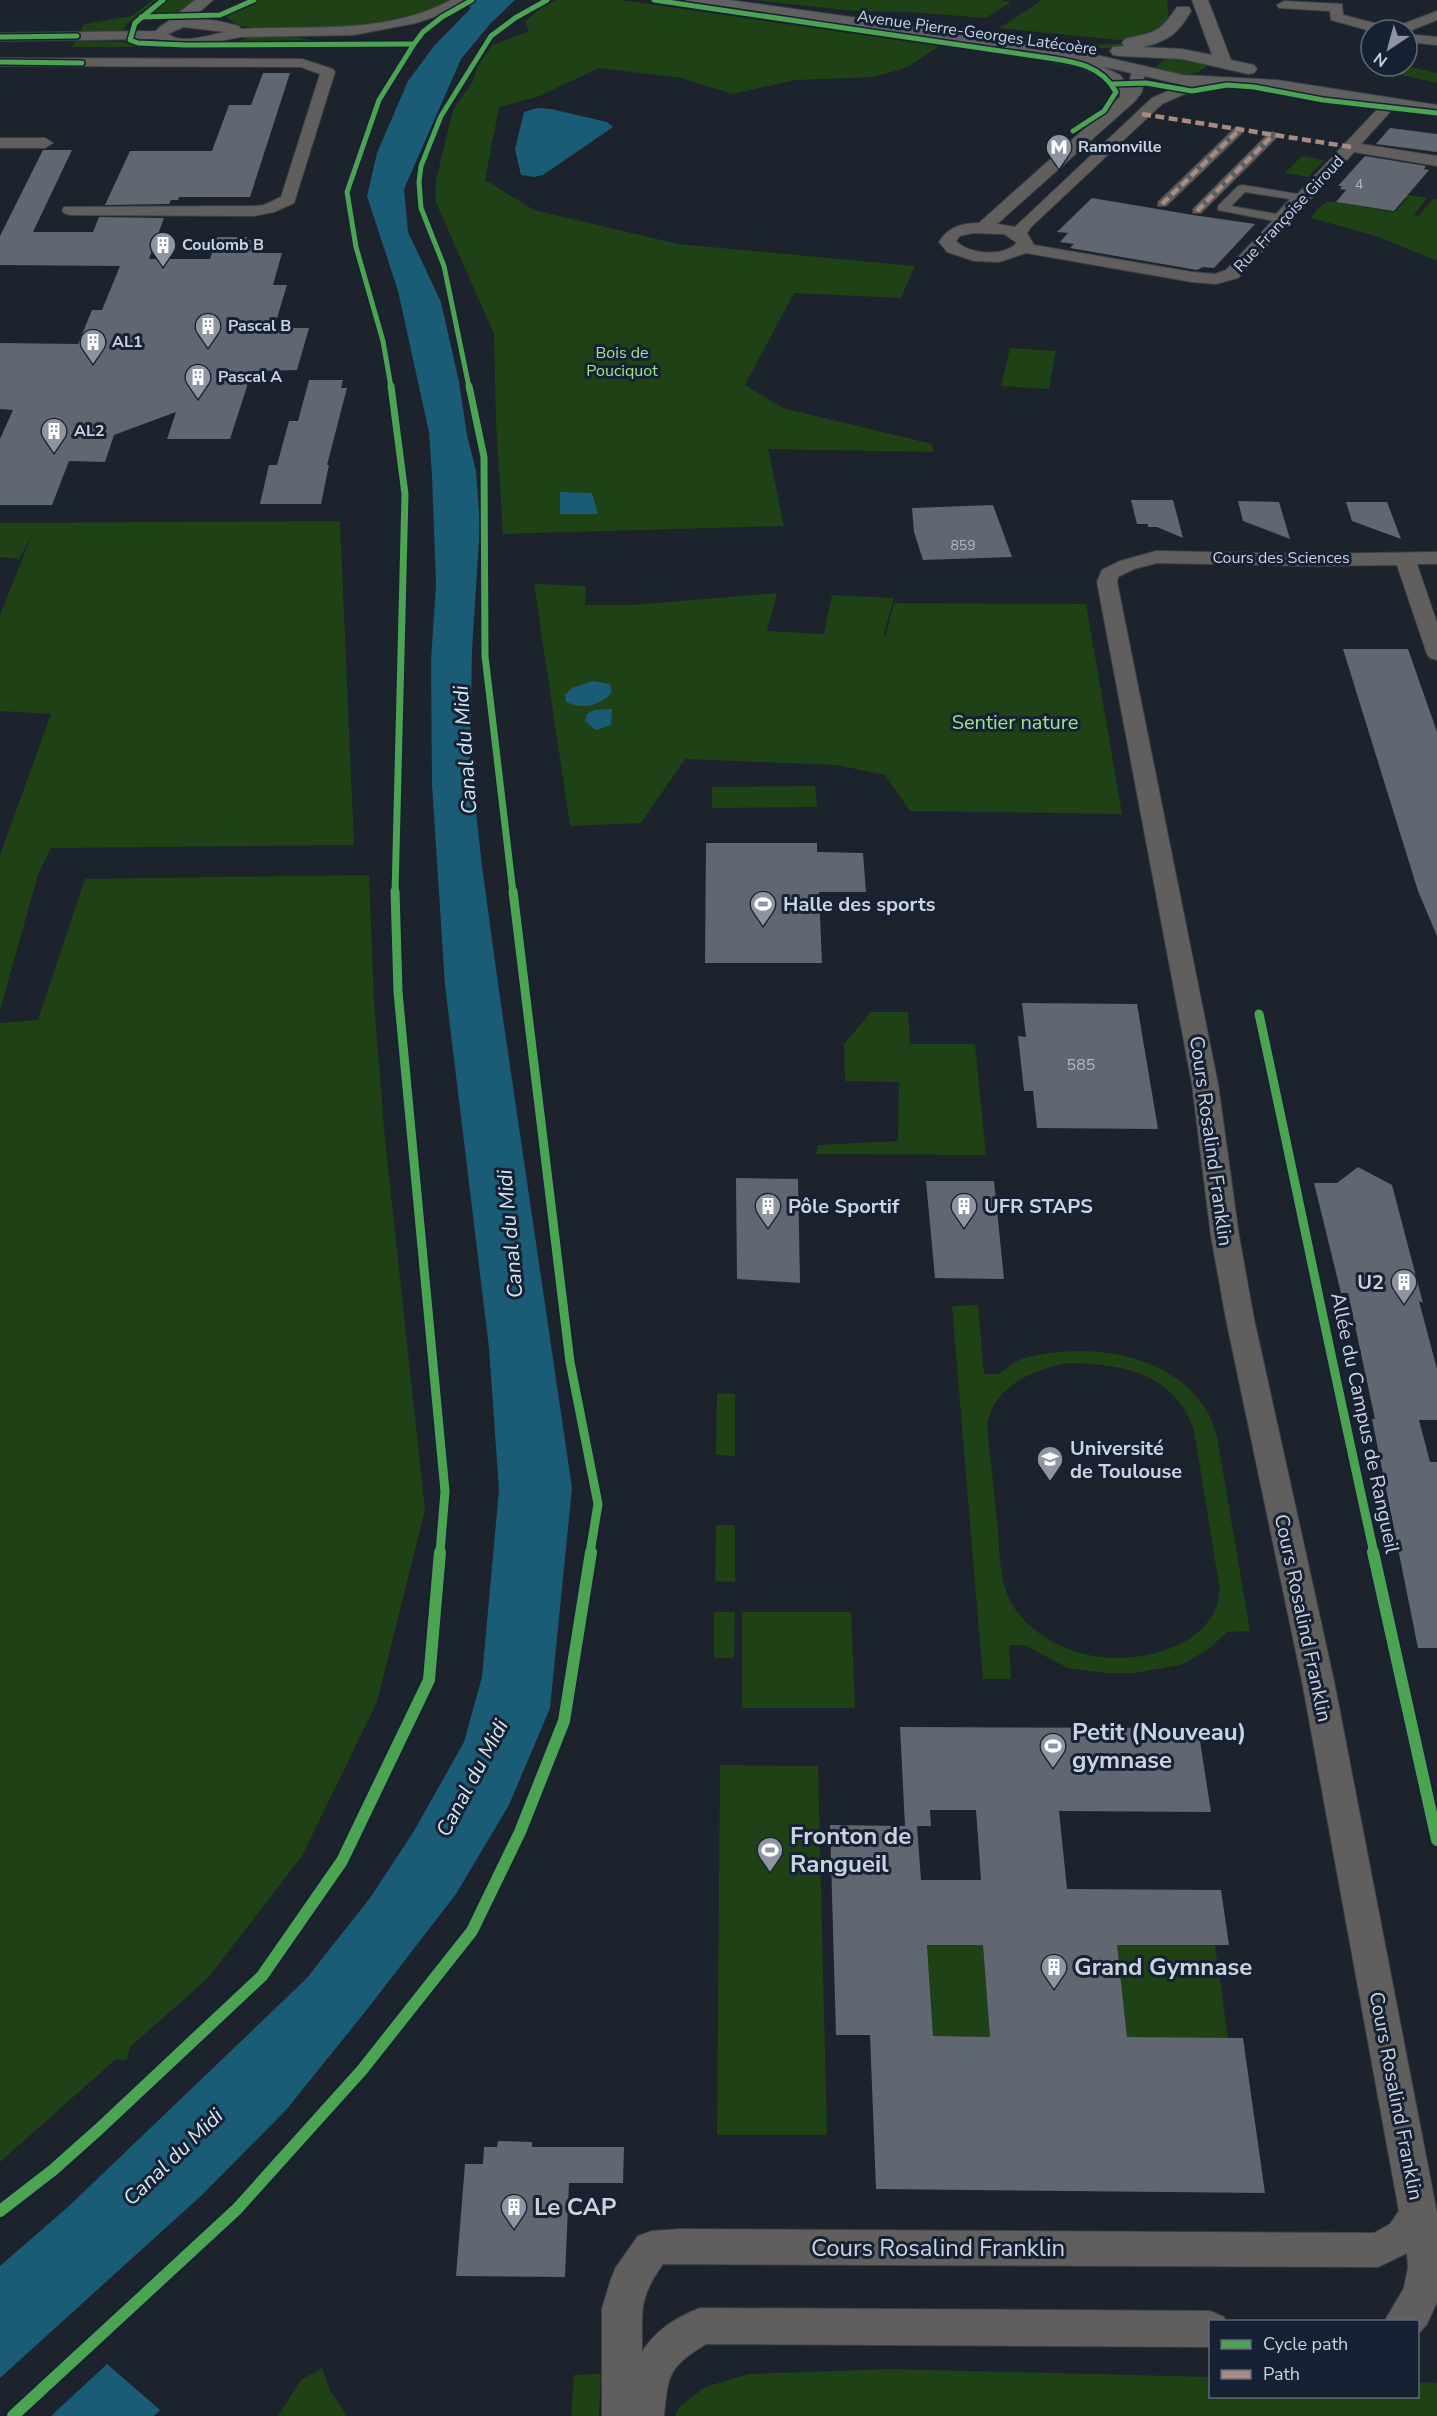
<svg xmlns="http://www.w3.org/2000/svg" width="1437" height="2416" font-family="'Nunito Sans',sans-serif">
	<rect width="100%" height="100%" fill="#1c232d"/>
	<g fill="#1e4115" fill-rule="evenodd">
		<path d="M153 0H198L184 13C165 14 130 8 123 32H80L84 24 131 16Z"/>
		<path d="M258 0H454C397 25 349 28 288 28 267 29 242 31 226 17L231 11Z"/>
		<path d="M556 0H621L939 46 908 67 874 77 796 80 733 94 681 78 599 68 537 97 499 107 485 180 534 210 678 244 915 266 901 298 794 293 745 385 783 408 932 444 934 452 768 449 784 526 503 534 496 424 494 334 435 200 436 180 453 110 473 81 478 65 492 45 529 31 525 22 537 11Z"/>
		<path d="M754 0H1000L1011 2 986 18 908 12 853 11Z"/>
		<path d="M1042 0H1167L1169 22 1165 29 1132 39 1118 40 999 28Z"/>
		<path d="M928 25C984 31 1041 40 1097 44 1117 46 1144 39 1161 45L1124 49 1102 48Z"/>
		<path d="M250 35H288L318 42H239Z"/>
		<path d="M75 40 120 42 168 47H72Z"/>
		<path d="M1171 58 1205 64 1206 67C1192 79 1176 73 1160 69L1156 67 1164 59Z"/>
		<path d="M1394 66H1407L1437 73V83L1384 71Z"/>
		<path d="M1302 156 1324 160 1308 177 1285 173Z"/>
		<path d="M1391 192 1427 198 1414 215 1419 216 1433 199H1437V261L1376 236 1311 218 1318 208 1328 201 1395 212 1407 199 1388 195Z"/>
		<path d="M1010 348 1056 351 1049 389 1001 386Z"/>
		<path d="M340 521 354 845 51 848 38 875 0 1010V855L51 714 0 711V615L32 535 19 559 0 557V523Z"/>
		<path d="M534 584 586 586 585 605H634L777 593 767 631 824 634 832 595 894 598 883 636 886 635 894 603 1086 604 1122 814 910 811 885 775 836 765 685 759 641 823 570 826Z"/>
		<path d="M815 786 817 807 712 808V787Z"/>
		<path d="M369 875 374 1001 385 1139 425 1510 377 1702 302 1856 208 1978 130 2047 127 2060H115L0 2162V1023L38 1020 85 879Z"/>
		<path d="M871 1012H908L910 1044H975L986 1155 816 1154 818 1145 898 1141 899 1082 845 1081 844 1044Z"/>
		<path d="M978 1305 984 1374C988 1374 994 1375 998 1374 1003 1372 1008 1366 1013 1363 1020 1359 1030 1356 1039 1355 1098 1343 1174 1356 1207 1411 1212 1419 1214 1428 1217 1437L1250 1631 1227 1632 1211 1647 1194 1658 1180 1665 1134 1673H1105L1068 1668 1024 1645H1009L1011 1679H983L952 1306ZM1067 1363C1121 1364 1174 1372 1194 1430L1220 1591C1219 1596 1218 1603 1216 1608 1199 1649 1139 1662 1101 1657 1068 1653 1034 1636 1015 1609 998 1584 1000 1549 997 1520 994 1489 990 1457 987 1425 994 1385 1032 1371 1067 1363Z"/>
		<path d="M717 1393 735 1394V1456L716 1455Z"/>
		<path d="M716 1525H735V1582L715 1581Z"/>
		<path d="M714 1612H735L734 1658H714Z"/>
		<path d="M742 1612H851L855 1708H742Z"/>
		<path d="M720 1765 818 1766 827 2135H717Z"/>
		<path d="M927 1945H983L990 2037 933 2036Z"/>
		<path d="M1117 1945H1215L1228 2038 1127 2037Z"/>
		<path d="M322 2368 330 2390 347 2416H278L301 2380Z"/>
		<path d="M892 2369 1210 2377V2396H1418V2382L1437 2383V2416H675L679 2407 705 2387 749 2374Z"/>
		<path d="M601 2374 599 2416H571L574 2375Z"/>
	</g>
	<g fill="#1a5b75">
		<path d="M476 0H515L490 24 461 59 404 189 408 232 441 302 459 382 467 435 476 471 480 524 472 650 470 758 482 866 499 991 572 1488 550 1708 509 1805 456 1894 365 2012 286 2110 203 2194 0 2378V2266L69 2206 306 1979 370 1898 414 1831 464 1742 482 1677 499 1490 489 1348 445 985 432 785 431 661 436 584 432 476 429 432 398 291 367 196 377 153 408 81 434 46 471 8 468 6Z"/>
		<path d="M537 108 551 109 607 122 613 127 543 175 534 177 521 175 515 149 524 112Z"/>
		<path d="M560 492 592 493 598 514H560Z"/>
		<path d="M593 681 610 684 612 692C600 706 583 710 566 702L565 695 572 688Z"/>
		<path d="M612 709 611 725 596 730 585 721 587 714 594 710Z"/>
		<path d="M107 2364 160 2410 154 2416H51Z"/>
	</g>
	<g fill="#606770" fill-rule="evenodd">
		<path d="M263 73H290L250 197H179L178 200H171L169 204 105 205 130 151H212L229 105H251Z"/>
		<path d="M1390 128 1437 134V152L1376 144Z"/>
		<path d="M43 150H72L33 232H93L99 217 164 218 149 259H210L217 237H247L246 240H251L250 242H258L255 253H282L273 285H287L274 328H309L297 370 252 371 230 439H167L176 412 114 435 105 462 69 461 52 505H0V439L13 410 0 409V343L78 344 92 310H102L120 266 0 265V236Z"/>
		<path d="M1365 156 1426 166 1424 169 1429 170 1394 211 1336 202 1346 190 1340 189 1342 186H1338Z"/>
		<path d="M1092 198 1193 215 1255 224 1214 268 1203 267 1197 270 1070 248 1074 244 1060 242 1068 233 1057 232Z"/>
		<path d="M309 380H343L341 388H347L327 465H329L321 504H260L269 465H277L289 421H298Z"/>
		<path d="M1131 500H1173L1183 538 1157 527H1148V524H1137Z"/>
		<path d="M1238 501 1279 502 1290 539 1243 521Z"/>
		<path d="M1346 502H1387L1401 539 1352 521Z"/>
		<path d="M993 505 1012 557 923 560 914 532 912 508Z"/>
		<path d="M1343 649H1408L1437 732V936L1418 891Z"/>
		<path d="M706 843H817V852L863 853 866 892H819L822 963H705Z"/>
		<path d="M1022 1003 1137 1004 1158 1129 1037 1128 1033 1091H1024L1018 1036 1026 1037Z"/>
		<path d="M1358 1167 1392 1185 1423 1303 1419 1301 1437 1369V1420H1419L1430 1462H1437V1648H1418L1372 1419H1375L1348 1293H1341L1314 1183H1337Z"/>
		<path d="M736 1178 798 1179 800 1283 737 1279Z"/>
		<path d="M926 1181H994L1004 1279 935 1278Z"/>
		<path d="M900 1727 1198 1728 1211 1812 1059 1811 1067 1889 1221 1890 1229 1945H1117L1127 2037 1243 2038 1265 2193 876 2189 870 2035H836L830 1825 905 1826ZM930 1810H976L981 1880H921L917 1826H931ZM927 1945H983L990 2037 933 2036Z"/>
		<path d="M498 2141 532 2142V2147H624L623 2183H569L565 2277 456 2276 465 2164H483L484 2147H497Z"/>
	</g>
	<g fill="none" stroke-linecap="round" stroke-linejoin="round">
		<g stroke="#3a4048" stroke-width="2">
			<g id="pedestrian">
				<path d="M1239 127 1243 128V132L1166 206H1158V202L1235 128Z"/>
				<path d="M1273 132 1279 135 1201 213H1193V209L1269 133Z"/>
				<path d="M1242 185 1298 194 1304 197 1283 220 1279 222 1218 210V206L1238 186ZM1245 192 1290 199 1276 214 1231 206Z"/>
			</g>
		</g>
		<g stroke="#3a4048" stroke-width="2">
			<g id="minor">
				<path d="M451 0H468L451 11 416 23 354 35 240 37 187 48 172 46 157 39 0 41V33L156 31C173 9 216 20 239 26L241 29C312 25 385 35 451 0ZM183 27 225 32C208 35 183 45 168 34Z"/>
				<path d="M1284 1 1342 4 1343 15 1390 27 1392 30 1371 31 1331 20 1330 11 1279 8 1277 5Z"/>
				<path d="M1437 11V20L1407 32V30H1393L1395 27Z"/>
				<path d="M1407 34 1437 37V45L1407 42Z"/>
				<path d="M978 40 1089 60 1120 75 1128 86 1133 67H1143L1145 70 1142 92 1135 101 997 224 1015 227 1152 98 1197 78 1202 77 1209 81 1207 84 1162 104 1031 227 1027 233 1034 245 1192 272 1215 274 1226 270 1386 100 1391 99 1398 103 1361 144 1437 156V166L1354 152 1238 278 1216 284 1192 282 1026 253 999 262 974 261 947 252 939 242C948 227 962 223 979 223L1121 96 1110 81 1080 67 973 47 971 44ZM973 233 1004 234 1017 243C1003 257 970 255 956 241L960 236Z"/>
				<path d="M0 58 302 59 333 69 335 72 294 203 274 212 254 216 70 215 64 213 62 210 64 207 254 206 264 205 281 197 320 74 301 67 0 66Z"/>
				<path d="M0 138H45L53 143 45 148H0Z"/>
				<path d="M1156 551 1307 554 1437 552V564H1417L1437 623V660L1430 658 1427 654 1397 565 1307 566 1157 563 1134 569 1118 577 1117 582 1218 1084 1239 1236 1254 1319 1334 1681 1437 2213V2302L1427 2324 1418 2334V2322H1384L1404 2288 1408 2267 1407 2253 1378 2267 663 2264C638 2299 642 2311 642 2352 656 2330 675 2318 700 2308L1210 2311 1224 2317 1226 2322H1210V2347L706 2344C669 2367 668 2373 664 2416H602V2309L611 2279 616 2267 638 2236 652 2231 681 2229 1374 2233 1390 2224 1399 2211 1302 1681 1226 1319 1211 1236 1192 1084 1097 582 1102 570 1120 561Z"/>
			</g>
		</g>
		<g stroke="#3a4048" stroke-width="2">
			<g id="primary">
				<path d="M195 0H213L180 29H168L165 25 168 21Z"/>
				<path d="M684 0H729L1053 45 1183 75 1277 80 1437 105V115L1277 90 1183 85 1053 55 692 5Z"/>
				<path d="M1192 0H1208L1231 60 1254 65 1257 69 1254 73 1248 74 1182 59 1119 56 1113 55 1110 51 1113 47 1124 46 1122 43 1125 39C1154 32 1159 34 1177 7H1189L1191 11C1179 33 1167 42 1142 47L1182 49 1212 55Z"/>
			</g>
		</g>
		<use href="#pedestrian" fill="#605f5d" fill-rule="evenodd"/>
		<use href="#minor" fill="#605f5d" fill-rule="evenodd"/>
		<use href="#primary" fill="#606061" fill-rule="evenodd"/>
		<g stroke="#a88b81" stroke-width="4.5" stroke-dasharray="9 4.5" stroke-linecap="butt">
			<path d="M1142 114 1351 147"/>
			<path d="M1162 204 1239 130"/>
			<path d="M1197 211 1273 135"/>
		</g>
		<g stroke="#162233" stroke-width="8">
			<g id="cycleway-far3">
				<path d="M163 0 135 23 130 40 138 43 186 45 414 44"/>
				<path d="M654 0 1049 58C1076 62 1102 66 1116 92L1104 111 1073 131"/>
				<path d="M141 17 220 15 254 0"/>
				<path d="M0 37 77 36"/>
				<path d="M0 62 82 63"/>
				<path d="M1113 84 1146 83 1192 91 1227 85 1254 87 1323 100 1437 113"/>
				<path d="M391 387 383 341 356 247 347 192 379 100 414 44 423 32 442 17 472 0"/>
				<path d="M469 387 444 266 421 208 419 182 421 166 441 116 491 36 515 18 547 0"/>
			</g>
		</g>
		<g stroke="#162233" stroke-width="10">
			<g id="cycleway-far2">
				<path d="M391 386 405 494 395 893"/>
				<path d="M469 386 484 457 485 656 513 893"/>
			</g>
		</g>
		<g stroke="#162233" stroke-width="13">
			<g id="cycleway-far1">
				<path d="M395 891 398 992 445 1491 440 1553"/>
				<path d="M513 891 570 1362 598 1504 590 1553"/>
				<path d="M1259 1014C1298 1194 1334 1374 1374 1553"/>
			</g>
		</g>
		<g stroke="#162233" stroke-width="16">
			<g id="cycleway">
				<path d="M1373 1552 1437 1840"/>
				<path d="M0 2211 53 2170 99 2129 262 1976 342 1861 429 1680 440 1552"/>
				<path d="M13 2416 237 2209 362 2070 472 1931 520 1832 564 1721 591 1552"/>
			</g>
		</g>
		<use href="#cycleway-far3" stroke="#4ca352" stroke-width="5"/>
		<use href="#cycleway-far2" stroke="#4ca352" stroke-width="7"/>
		<use href="#cycleway-far1" stroke="#4ca352" stroke-width="9"/>
		<use href="#cycleway" stroke="#4ca352" stroke-width="12"/>
	</g>
	<defs>
		<g id="metro-pin" transform="scale(1.35)"><path d="M0 17L-7.5 6A9.5 9.5 0 1 1 7.5 6Z" fill="#8e95a1" stroke="#162233"/><path d="M-5.5 5V-5H-3L0 0L3-5H5.5V5H3V-.5L0 4L-3-.5V5Z" fill="#fff"/></g>
		<g id="building-pin" transform="scale(1.35)"><path d="M0 17L-7.5 6A9.5 9.5 0 1 1 7.5 6Z" fill="#8e95a1" stroke="#162233"/><path d="M-4-6H4V6H1V3H-1V6H-4ZM-2.5-4.3h1.7v1.8h-1.7ZM.8-4.3h1.7v1.8H.8ZM-2.5-1h1.7V.8h-1.7ZM.8-1h1.7V.8H.8Z" fill="#fff"/></g>
		<g id="stadium-pin" transform="scale(1.35)"><path d="M0 17L-7.5 6A9.5 9.5 0 1 1 7.5 6Z" fill="#8e95a1" stroke="#162233"/><path d="M0-5a6.5 5 0 1 0 0 10a6.5 5 0 1 0 0-10ZM-3.5-1.8h7v3.6h-7Z" fill="#fff"/></g>
		<g id="university-pin" transform="scale(1.35)"><path d="M0 17L-7.5 6A9.5 9.5 0 1 1 7.5 6Z" fill="#8e95a1" stroke="#162233"/><path d="M0-5L7-2L0 1L-7-2ZM-4 1L0 2.5L4 1V4Q0 6-4 4Z" fill="#fff"/></g>
	</defs>
	<g fill-rule="evenodd">
		<use href="#metro-pin" x="1059" y="147"/>
		<use href="#building-pin" x="163" y="245"/>
		<use href="#building-pin" x="208" y="326"/>
		<use href="#building-pin" x="93" y="342"/>
		<use href="#building-pin" x="198" y="377"/>
		<use href="#building-pin" x="54" y="431"/>
		<use href="#stadium-pin" x="763" y="904"/>
		<use href="#building-pin" x="768" y="1206"/>
		<use href="#building-pin" x="964" y="1206"/>
		<use href="#building-pin" x="1404" y="1282"/>
		<use href="#university-pin" x="1050" y="1459"/>
		<use href="#stadium-pin" x="1053" y="1746"/>
		<use href="#stadium-pin" x="770" y="1850"/>
		<use href="#building-pin" x="1054" y="1967"/>
		<use href="#building-pin" x="514" y="2207"/>
	</g>
	<g text-anchor="middle" dominant-baseline="central" stroke-width="6" stroke-linejoin="round" paint-order="stroke">
		<g font-size="14" fill="#b0b8c3">
			<text x="1359" y="184">4</text>
			<text x="963" y="545">859</text>
		</g>
		<g font-size="16" fill="#cbd3df" stroke="#162233">
			<text transform="translate(977 33) rotate(8)">Avenue Pierre-Georges Latécoère</text>
			<text transform="translate(1289 214) rotate(-47)">Rue Françoise Giroud</text>
			<text x="1281" y="558">Cours des Sciences</text>
		</g>
		<g font-size="16" font-weight="bold" fill="#cbd3df" stroke="#162233" text-anchor="start">
			<text x="1078" y="147">Ramonville</text>
			<text x="182" y="245">Coulomb B</text>
			<text x="228" y="326">Pascal B</text>
			<text x="112" y="342">AL1</text>
			<text x="218" y="377">Pascal A</text>
			<text x="74" y="431">AL2</text>
		</g>
		<g font-size="16" fill="#a1e28f" stroke="#162233">
			<text x="622" y="353">Bois de<tspan x="622" dy="18">Pouciquot</tspan></text>
		</g>
		<g font-size="16" fill="#b0b8c3">
			<text x="1081" y="1065">585</text>
		</g>
		<g font-size="20" fill="#a1e28f" stroke="#162233">
			<text x="1015" y="722">Sentier nature</text>
		</g>
		<g font-size="20" font-weight="bold" fill="#cbd3df" stroke="#162233" text-anchor="start">
			<text x="783" y="904">Halle des sports</text>
			<text x="788" y="1206">Pôle Sportif</text>
			<text x="984" y="1206">UFR STAPS</text>
			<text x="1384" y="1282" text-anchor="end">U2</text>
			<text x="1070" y="1448">Université<tspan x="1070" dy="23">de Toulouse</tspan></text>
		</g>
		<g font-size="20" fill="#cbd3df" stroke="#162233">
			<text transform="translate(1211 1141) rotate(82)">Cours Rosalind Franklin</text>
			<text transform="translate(1365 1423) rotate(78)">Allée du Campus de Rangueil</text>
			<text transform="translate(1303 1618) rotate(78)">Cours Rosalind Franklin</text>
			<text transform="translate(1396 2096) rotate(79)">Cours Rosalind Franklin</text>
		</g>
		<g font-size="21" font-style="italic" fill="#d3e8f2" stroke="#162233">
			<text transform="translate(465 750) rotate(-94)">Canal du Midi</text>
			<text transform="translate(510 1234) rotate(-95)">Canal du Midi</text>
			<text transform="translate(472 1778) rotate(-62)">Canal du Midi</text>
			<text transform="translate(173 2157) rotate(-44)">Canal du Midi</text>
		</g>
		<g font-size="24" font-weight="bold" fill="#cbd3df" stroke="#162233" text-anchor="start">
			<text x="1072" y="1732">Petit (Nouveau)<tspan x="1072" dy="28">gymnase</tspan></text>
			<text x="790" y="1836">Fronton de<tspan x="790" dy="28">Rangueil</tspan></text>
			<text x="1074" y="1967">Grand Gymnase</text>
			<text x="534" y="2207">Le CAP</text>
		</g>
		<g font-size="24" fill="#cbd3df" stroke="#162233">
			<text x="938" y="2248">Cours Rosalind Franklin</text>
		</g>
	</g>
	<rect x="1209" y="2320" width="210" height="78" fill="#162233" stroke="#5e6978" stroke-width="1.5"/>
	<rect x="1221" y="2340" width="30" height="9" fill="#4ca352" stroke="#5e6978" stroke-width="1.5"/>
	<text x="1263" y="2350" font-size="18" fill="#cbd3df">Cycle path</text>
	<rect x="1221" y="2370" width="30" height="9" fill="#a88b81" stroke="#5e6978" stroke-width="1.5"/>
	<text x="1263" y="2380" font-size="18" fill="#cbd3df">Path</text>
	<g transform="translate(1389 48) rotate(216)"><circle r="28" fill="#162233" stroke="#5e6978" stroke-width="1.5"/>
	<path d="M0-4.5L10 22L0 15L-10 22Z" fill="#8e95a1"/>
	<text y="-9" font-size="16" font-weight="bold" text-anchor="middle" fill="#cbd3df">N</text>
	</g>
</svg>
